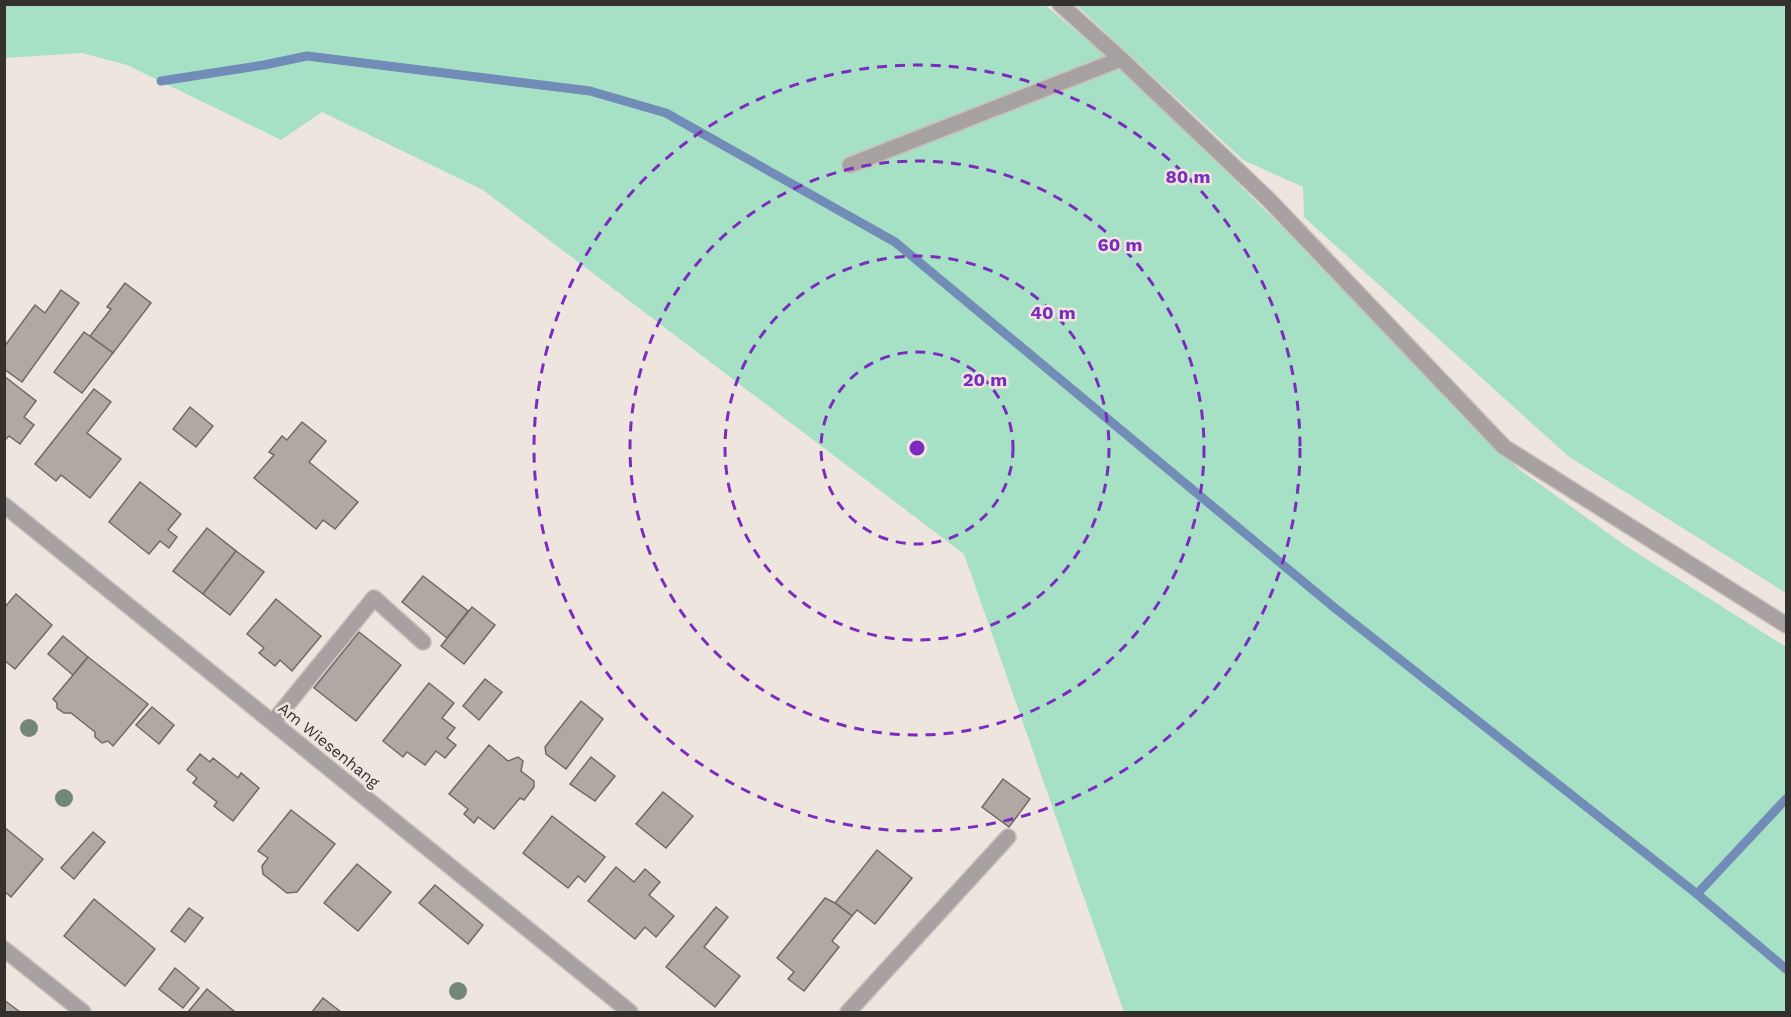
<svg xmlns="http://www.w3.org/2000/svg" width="1791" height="1017" font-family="'Work Sans',sans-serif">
	<rect width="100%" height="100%" fill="#efe5df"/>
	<g fill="#a6e0c5">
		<path d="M5 5H1045L1131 77 1295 240 1452 404 1520 470 1626 546 1786 647V1012H1124L964 554 483 190 322 112 281 140 127 65 82 53 5 58Z"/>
		<path d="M1076 5H1786V593L1568 456 1304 217 1303 187 1243 160Z"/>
	</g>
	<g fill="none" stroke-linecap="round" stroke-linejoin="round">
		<g stroke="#728cb8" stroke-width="9">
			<path d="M161 81 264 65 307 56 590 91 666 113 895 242 1336 609 1697 894 1786 969"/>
			<path d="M1697 894 1786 799"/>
		</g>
	</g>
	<g fill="#b2a8a3" stroke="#726964" stroke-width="1.5">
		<path d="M125 283 151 303 113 353 90 336 111 309 107 307Z"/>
		<path d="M61 290 79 303 22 382 4 369V347L35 305 45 313Z"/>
		<path d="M84 332 113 353 82 393 54 372Z"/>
		<path d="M4 376 36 401 24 417 34 425 20 444 9 436 4 441Z"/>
		<path d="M94 389 111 402 87 433 121 459 90 498 61 475 56 481 35 464Z"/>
		<path d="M190 407 213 426 196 447 173 429Z"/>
		<path d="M302 422 326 441 309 462 358 502 335 529 323 520 316 529 254 478 274 455 269 452 282 436 287 440Z"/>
		<path d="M140 482 181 514 168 530 177 537 169 548 160 541 149 554 109 522Z"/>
		<path d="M207 528 236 551 203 594 173 571Z"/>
		<path d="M236 551 264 572 230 615 203 594Z"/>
		<path d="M423 576 468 611 447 638 402 602Z"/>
		<path d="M16 594 52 625 15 669 4 660V608Z"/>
		<path d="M276 599 321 636 292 671 280 660 275 666 259 653 264 648 247 634Z"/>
		<path d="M472 607 495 625 464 664 441 646Z"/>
		<path d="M359 632 401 665 356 721 314 688Z"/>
		<path d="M63 636 88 657 73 675 48 654Z"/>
		<path d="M88 657 148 704 113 746 108 741 102 743 95 737V732L71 713H64L57 708V703L53 699Z"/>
		<path d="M485 679 502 692 479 720 463 706Z"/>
		<path d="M429 683 454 703 442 718 455 728 447 738 456 745 445 758 436 751 425 765 407 752 403 757 383 741Z"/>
		<path d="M581 701 603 719 566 769 546 754 545 747Z"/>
		<path d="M152 707 174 725 159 744 136 725Z"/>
		<path d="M489 745 508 761 518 757 523 761 521 771 534 781V787L524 800 520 798 494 829 478 817 474 823 464 814 468 809 449 794Z"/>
		<path d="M200 754 210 762 213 758 238 778 241 773 259 788 233 821 214 806 217 802 193 783 197 778 187 770Z"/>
		<path d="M591 757 615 776 595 801 570 784Z"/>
		<path d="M1003 779 1030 799 1009 827 982 807Z"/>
		<path d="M663 792 693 816 666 848 636 824Z"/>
		<path d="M291 810 335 844 297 892 287 893 263 874 262 866 268 858 258 851Z"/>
		<path d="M552 816 605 857 585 882 578 876 568 888 523 853Z"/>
		<path d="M4 827 43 859 11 897 4 891Z"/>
		<path d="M93 832 105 842 74 879 61 868Z"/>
		<path d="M877 850 912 878 875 924 857 910 852 916 835 903Z"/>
		<path d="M357 864 391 892 358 931 324 903Z"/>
		<path d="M616 867 634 882 645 869 660 882 649 895 674 916 656 937 645 927 635 939 588 901Z"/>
		<path d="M435 885 483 925 468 944 419 903Z"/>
		<path d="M825 898 835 903 852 916 832 941 839 947 804 991 788 979 794 972 777 958Z"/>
		<path d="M94 899 155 949 125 986 64 936Z"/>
		<path d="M716 907 728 917 704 947 740 976 715 1007 666 967Z"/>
		<path d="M189 908 203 918 185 942 171 931Z"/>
		<path d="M175 968 199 988 183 1008 159 989Z"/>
		<path d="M207 989 235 1012H188Z"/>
		<path d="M323 998 341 1012H312Z"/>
		<path d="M4 1000 20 1012H4Z"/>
	</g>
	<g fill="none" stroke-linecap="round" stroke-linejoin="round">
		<g stroke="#cac1bc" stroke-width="18">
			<g id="lane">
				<path d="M1060 4 1121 59 1268 199 1504 447 1786 625"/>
				<path d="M850 165 1121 59"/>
				<path d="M273 722 374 598 423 642"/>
				<path d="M848 1012 1008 837"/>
			</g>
		</g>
		<g stroke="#cac1bc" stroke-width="18">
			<g id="street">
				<path d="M4 505 630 1012"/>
				<path d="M4 949 83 1012"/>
			</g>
		</g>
		<use href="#lane" stroke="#a7a1a2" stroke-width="15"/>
		<use href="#street" stroke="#a7a1a2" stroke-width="15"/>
	</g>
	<g fill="#74857a">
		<circle cx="29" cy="728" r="9"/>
		<circle cx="64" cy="798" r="9"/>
		<circle cx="458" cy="991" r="9"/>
	</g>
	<g fill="none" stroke="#7b2cbf" stroke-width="3" stroke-dasharray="10 8">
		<circle cx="917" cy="448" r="96"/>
		<circle cx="917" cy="448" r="192"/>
		<circle cx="917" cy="448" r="287"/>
		<circle cx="917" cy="448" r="383"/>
	</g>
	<g text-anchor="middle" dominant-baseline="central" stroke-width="5" stroke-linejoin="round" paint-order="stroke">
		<g font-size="16" fill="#34302e" stroke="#efe5df">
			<text transform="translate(329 745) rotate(39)">Am Wiesenhang</text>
		</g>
	</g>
	<circle cx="917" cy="448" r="9" fill="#7b2cbf" stroke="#efe5df" stroke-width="3"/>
	<g font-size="18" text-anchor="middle" font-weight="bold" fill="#7b2cbf" stroke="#efe5df" stroke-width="5" stroke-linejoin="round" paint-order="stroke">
		<text x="1188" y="183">80 m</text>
		<text x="1120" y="251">60 m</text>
		<text x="1053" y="319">40 m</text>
		<text x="985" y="386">20 m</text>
	</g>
	<rect width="1791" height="1017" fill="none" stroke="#34302e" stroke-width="12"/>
</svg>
